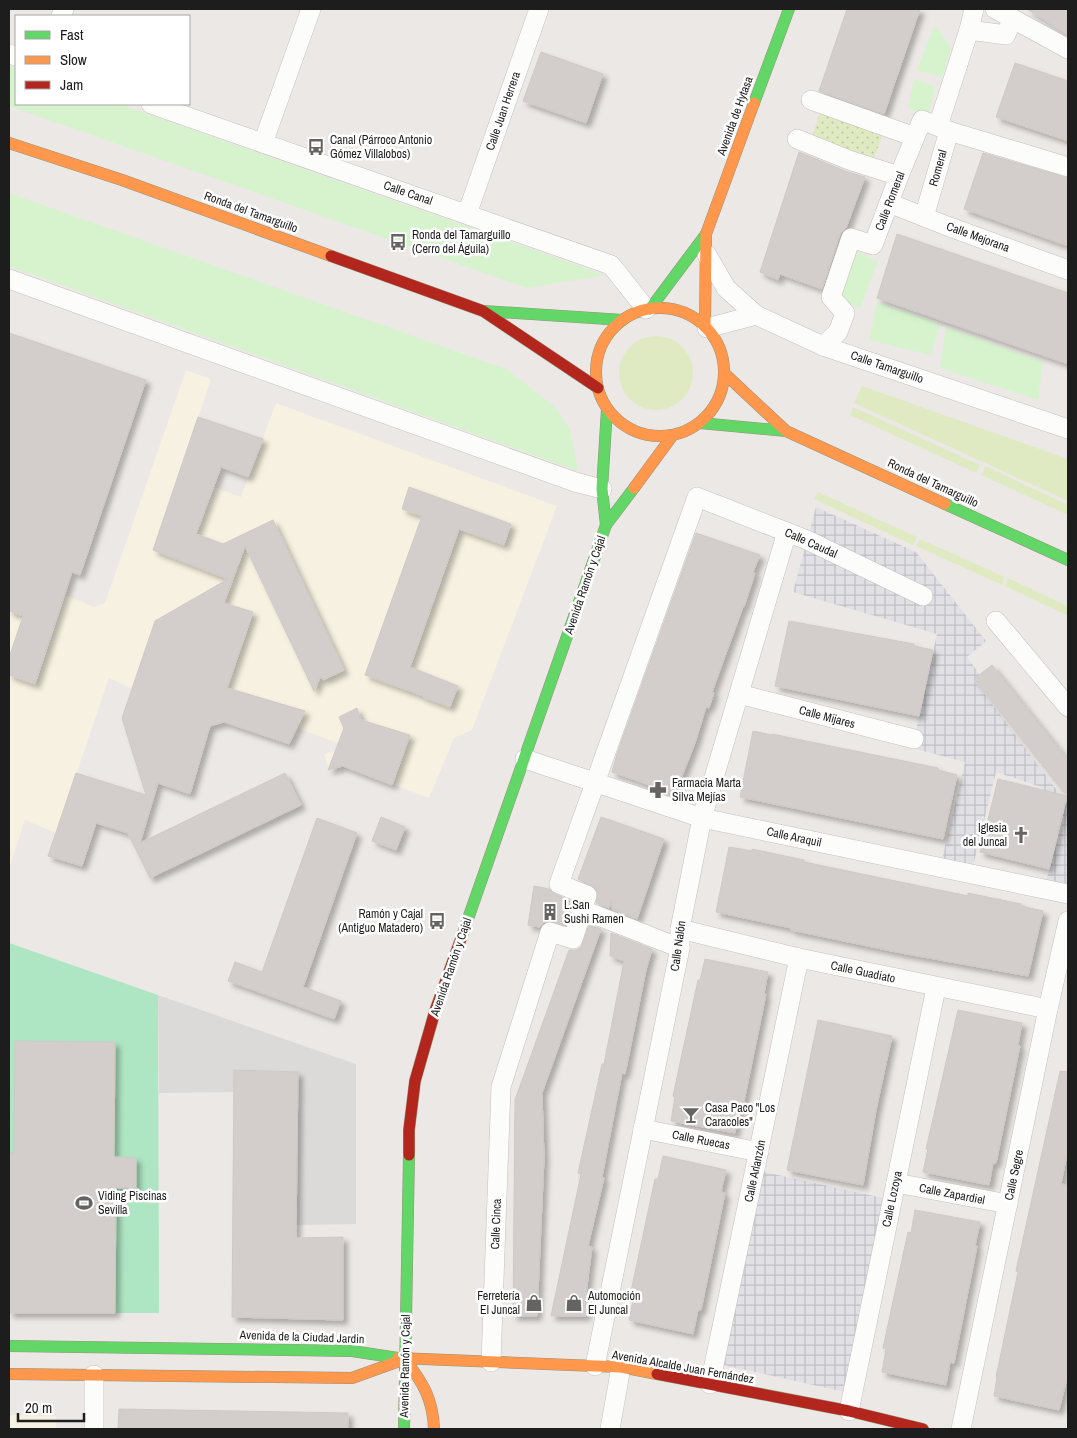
<svg xmlns="http://www.w3.org/2000/svg" width="1077" height="1438" font-family="'Archivo Narrow',sans-serif">
	<defs>
		<pattern id="garden-dots" width="8" height="8" patternUnits="userSpaceOnUse" patternTransform="scale(1.25)"><rect width="8" height="8" fill="#e0eac2"/><path d="M2 2h.1M6 6h.1" fill="none" stroke="#c0c8a6" stroke-width="1.8" stroke-linecap="round"/></pattern>
		<pattern id="plaza-grid" width="8" height="8" patternUnits="userSpaceOnUse" patternTransform="scale(1.25)"><rect width="8" height="8" fill="#e0e0e5"/><path d="M0 4h8M4 0v8" fill="none" stroke="#c0c0c4"/></pattern>
		<filter id="shadow"><feDropShadow dx="4.5" dy="4.5" stdDeviation="2.5" flood-color="#0004"/></filter>
	</defs>
	<rect width="100%" height="100%" fill="#ece8e5"/>
	<g fill="#f6f1e0">
		<path d="M186 370 211 379 179 474 241 497 276 403 557 506 472 730 454 738 429 798 343 766 329 770 324 754 335 751 338 743 297 728 289 744 225 722 210 726 178 723 170 706 109 678 56 833 25 820 9 868V578L63 598 68 596 94 607 105 603Z"/>
		<path d="M9 1415 56 1416V1429H9Z"/>
	</g>
	<g fill="#e0eac2">
		<circle cx="656" cy="373" r="37"/>
		<path d="M862 386 1068 459V501L854 403Z"/>
		<path d="M853 407 980 465 976 473 850 415Z"/>
		<path d="M985 466 1068 505V515L981 475Z"/>
		<path d="M818 492 917 537 913 545 814 499Z"/>
		<path d="M920 539 1005 577 1002 585 916 546Z"/>
		<path d="M1008 578 1068 606V616L1005 586Z"/>
	</g>
	<g fill="#d6f3ce">
		<path d="M935 24 951 48 942 77 917 70Z"/>
		<path d="M9 65 16 68V104H119L605 275 527 288 9 106Z"/>
		<path d="M914 79 935 86 929 113 908 108Z"/>
		<path d="M9 193 506 369 555 407 570 429 578 471 9 266Z"/>
		<path d="M851 249 878 261 860 308 835 298Z"/>
		<path d="M877 302 940 324 931 355 869 340Z"/>
		<path d="M946 327 1043 362 1038 400 940 368Z"/>
	</g>
	<path fill="url(#garden-dots)" d="M822 106 886 127 872 163 811 140Z"/>
	<path fill="#aee5c2" d="M9 943 158 995 159 1313H9Z"/>
	<path fill="#dcdad9" d="M158 995 356 1064V1224L296 1225 298 1072 235 1070 234 1092 159 1093Z"/>
	<g fill="url(#plaza-grid)">
		<path d="M816 507 916 552 986 641 967 657 980 675 974 680 1068 805V895L1044 889 1064 817 1041 787 996 772 971 874 940 868 965 762 912 748 937 634 793 592Z"/>
		<path d="M755 1170 892 1200 853 1394 715 1363Z"/>
	</g>
	<g fill="#d3cecc" stroke="#cfc9c6" filter="url(#shadow)">
		<path d="M847 9H920L884 114 819 91Z"/>
		<path d="M1027 9H1068V35Z"/>
		<path d="M541 52 603 74 586 123 523 101Z"/>
		<path d="M1015 63 1068 81V141L996 117Z"/>
		<path d="M799 152 845 171 865 177 846 228 840 234 822 289 780 274 778 280 760 272Z"/>
		<path d="M983 153 1068 178V246L964 209Z"/>
		<path d="M897 234 1068 293V364L877 298Z"/>
		<path d="M9 333 146 380 80 575 72 572 35 684 9 675V658L23 616 9 611Z"/>
		<path d="M198 417 263 439 248 477 221 467 196 534 223 544 273 520 344 670 323 680 321 676 314 691 245 546 224 603 253 612 227 688 305 711 289 744 224 722 210 726 190 794 158 783 140 843 285 773 301 805 150 878 128 833 96 823 82 866 48 856 76 773 146 795 122 718 155 621 228 579 153 550Z"/>
		<path d="M409 487 511 524 504 545 459 529 410 667 458 686 450 707 423 697V696L365 675 422 516 402 509Z"/>
		<path d="M696 533 760 555 753 572 755 573 744 607H743L712 692 714 693 709 708 706 707 695 743 675 794 612 772 617 754Z"/>
		<path d="M789 621 914 644V646L933 650 919 716 775 686Z"/>
		<path d="M992 665 1068 760V797L974 679Z"/>
		<path d="M357 708 361 720 410 735 392 785 343 766 328 770 344 728 339 717Z"/>
		<path d="M753 731 771 735 772 734 938 768V770L957 775 943 839 740 797Z"/>
		<path d="M998 779 1067 796 1049 869 980 852Z"/>
		<path d="M381 817 405 827 396 850 372 841Z"/>
		<path d="M601 817 664 839 637 919 612 909V900L609 908 596 903 598 893 596 888 578 879Z"/>
		<path d="M317 818 357 833 303 987 341 1001 334 1019 228 981 235 962 262 972Z"/>
		<path d="M729 847 752 851V849L804 860V862L968 896V893L1021 904V906L1043 911 1028 976 901 953 791 930V928L716 912Z"/>
		<path d="M534 886 549 889 555 894 573 902 566 925 548 921 543 923 540 927 528 925Z"/>
		<path d="M589 925 601 929 542 1093 544 1158 537 1316H513L515 1100 569 950H576L581 947Z"/>
		<path d="M611 933 652 949 646 970 625 1074 622 1073 602 1177 604 1178 588 1246 592 1247 586 1294V1316H551L581 1174 578 1173 602 1064H604L624 961 610 956Z"/>
		<path d="M705 959 768 972 764 994H766L742 1111 739 1110 735 1133 671 1121 675 1097 673 1096 698 980H700Z"/>
		<path d="M958 1010 1022 1023 1018 1045 1020 1046 996 1163H993L989 1185 923 1172 928 1149H926Z"/>
		<path d="M818 1020 892 1036 876 1110 863 1185 787 1170Z"/>
		<path d="M15 1041 115 1042 114 1157 136 1158V1188H116L115 1313H9V1153H14Z"/>
		<path d="M234 1070 298 1072 296 1238 343 1237V1320L232 1317Z"/>
		<path d="M1060 1071 1068 1072V1149L1061 1184 1068 1185V1374L1059 1410 994 1396 997 1377H996L1018 1272 1016 1271Z"/>
		<path d="M663 1156 726 1170 721 1192 725 1193 713 1252 701 1310H698L693 1334 629 1320 634 1296H630L655 1179H658Z"/>
		<path d="M915 1210 980 1222 975 1246H977L954 1363 950 1362 946 1385 882 1372 886 1349 883 1348 908 1232 911 1233Z"/>
		<path d="M119 1409 348 1413V1429H118Z"/>
	</g>
	<g fill="none" stroke-linecap="round" stroke-linejoin="round">
		<g stroke="#c3c1c0" stroke-width="20">
			<g id="street">
				<path d="M995 9 1068 49"/>
				<path d="M61 16 64 9"/>
				<path d="M969 30 974 9"/>
				<path d="M9 54 16 56"/>
				<path d="M811 100 915 137"/>
				<path d="M151 104 611 265 646 309"/>
				<path d="M938 126 969 30 1006 35 1012 19"/>
				<path d="M949 131 1068 167"/>
				<path d="M797 139 849 160 899 176"/>
				<path d="M263 143 311 9"/>
				<path d="M889 203 947 226 1068 270"/>
				<path d="M467 214 539 9"/>
				<path d="M707 255 726 288 756 315 823 346 1068 429"/>
				<path d="M9 279 575 482 602 489"/>
				<path d="M707 328 756 315"/>
				<path d="M823 346 838 332 845 313 831 297 851 238 873 245 899 176 922 120 949 131 924 217"/>
				<path d="M996 621 1068 707"/>
				<path d="M739 694 914 739"/>
				<path d="M525 759 702 818 1068 894"/>
				<path d="M583 910 680 948"/>
				<path d="M680 929 799 958 1048 1009"/>
				<path d="M643 1129 759 1152"/>
				<path d="M896 1183 1008 1204"/>
				<path d="M491 1362 501 1087 550 932 573 939 587 895 559 884 697 497 807 540 923 596"/>
				<path d="M595 1366 680 948V929L702 818 787 532"/>
				<path d="M710 1384 799 958"/>
				<path d="M849 1411 936 988"/>
				<path d="M94 1429V1375"/>
				<path d="M610 1429 621 1367"/>
				<path d="M961 1429 1048 1009 1068 921"/>
			</g>
		</g>
		<g stroke="#97937c" stroke-width="12">
			<g id="fast">
				<path d="M754 103 789 9"/>
				<path d="M650 309 706 234"/>
				<path d="M484 311 623 320"/>
				<path d="M700 423 786 431"/>
				<path d="M945 504 1068 560"/>
				<path d="M606 525 602 489 607 409"/>
				<path d="M463 933 606 525 634 488"/>
				<path d="M9 1346 352 1351 398 1358"/>
				<path d="M404 1429 409 1155"/>
			</g>
		</g>
		<g stroke="#97937c" stroke-width="12">
			<g id="slow">
				<path d="M9 143 122 180 331 256"/>
				<circle cx="660" cy="372" r="64"/>
				<path d="M705 327 706 234 754 103"/>
				<path d="M724 373 786 431 945 504"/>
				<path d="M634 488 673 435"/>
				<path d="M398 1358 621 1367 657 1374"/>
				<path d="M405 1359C423 1383 433 1399 434 1429"/>
				<path d="M9 1374 352 1378 402 1360"/>
			</g>
		</g>
		<g stroke="#97937c" stroke-width="12">
			<g id="jam">
				<path d="M331 256 483 311 598 388"/>
				<path d="M409 1155V1130L415 1081 435 1011 463 933"/>
				<path d="M657 1374 849 1411 923 1429"/>
			</g>
		</g>
		<use href="#street" stroke="#fcfcfb" stroke-width="19"/>
		<use href="#fast" stroke="#63d668" stroke-width="11"/>
		<use href="#slow" stroke="#ff974d" stroke-width="11"/>
		<use href="#jam" stroke="#b3261e" stroke-width="11"/>
	</g>
	<defs>
		<g id="bus-bare" transform="scale(1.35)"><path d="M-5-6H5V4H4V6H2V4H-2V6H-4V4H-5ZM-3.5-4V0h7V-4ZM-3.5 1.2v1.5H-2V1.2ZM2 1.2v1.5H3.5V1.2Z" fill="#656463" stroke="#fff" stroke-width="2.5" paint-order="stroke"/></g>
		<g id="pharmacy-bare" transform="scale(1.35)"><path d="M-2-6h4v4h4v4h-4v4h-4v-4h-4v-4h4Z" fill="#656463" stroke="#fff" stroke-width="2.5" paint-order="stroke"/></g>
		<g id="church-bare" transform="scale(1.35)"><path d="M-1.2-6h2.4v3.5h3.3v2.4h-3.3V6h-2.4V-.1h-3.3v-2.4h3.3Z" fill="#656463" stroke="#fff" stroke-width="2.5" paint-order="stroke"/></g>
		<g id="building-bare" transform="scale(1.35)"><path d="M-4-6H4V6H1V3H-1V6H-4ZM-2.5-4.3h1.7v1.8h-1.7ZM.8-4.3h1.7v1.8H.8ZM-2.5-1h1.7V.8h-1.7ZM.8-1h1.7V.8H.8Z" fill="#656463" stroke="#fff" stroke-width="2.5" paint-order="stroke"/></g>
		<g id="bar-bare" transform="scale(1.35)"><path d="M-6-5H6L.8 .8V4.5H3.5V6h-7V4.5H-.8V.8Z" fill="#656463" stroke="#fff" stroke-width="2.5" paint-order="stroke"/></g>
		<g id="stadium-bare" transform="scale(1.35)"><path d="M0-5a6.5 5 0 1 0 0 10a6.5 5 0 1 0 0-10ZM-3.5-1.8h7v3.6h-7Z" fill="#656463" stroke="#fff" stroke-width="2.5" paint-order="stroke"/></g>
		<g id="shop-bare" transform="scale(1.35)"><path d="M-5-2.5h2.3a2.7 3.5 0 0 1 5.4 0H5L5.5 6h-11ZM-1.5-2.5h3a1.5 2.3 0 0 0-3 0Z" fill="#656463" stroke="#fff" stroke-width="2.5" paint-order="stroke"/></g>
	</defs>
	<g fill-rule="evenodd">
		<use href="#bus-bare" x="316" y="147"/>
		<use href="#bus-bare" x="398" y="242"/>
		<use href="#pharmacy-bare" x="658" y="790"/>
		<use href="#church-bare" x="1021" y="835"/>
		<use href="#building-bare" x="550" y="912"/>
		<use href="#bus-bare" x="437" y="921"/>
		<use href="#bar-bare" x="691" y="1115"/>
		<use href="#stadium-bare" x="84" y="1203"/>
		<use href="#shop-bare" x="534" y="1303"/>
		<use href="#shop-bare" x="574" y="1303"/>
	</g>
	<g text-anchor="middle" dominant-baseline="central" stroke-width="5" stroke-linejoin="round" paint-order="stroke">
		<g font-size="12" fill="#1d1d1d" stroke="#fff">
			<text transform="translate(503 111) rotate(-71)">Calle Juan Herrera</text>
			<text transform="translate(735 116) rotate(-70)">Avenida de Hytasa</text>
			<text transform="translate(938 168) rotate(-74)">Romeral</text>
			<text transform="translate(408 193) rotate(19)">Calle Canal</text>
			<text transform="translate(890 201) rotate(-69)">Calle Romeral</text>
			<text transform="translate(251 212) rotate(20)">Ronda del Tamarguillo</text>
			<text transform="translate(978 237) rotate(20)">Calle Mejorana</text>
			<text transform="translate(887 367) rotate(19)">Calle Tamarguillo</text>
			<text transform="translate(933 483) rotate(25)">Ronda del Tamarguillo</text>
			<text transform="translate(811 543) rotate(24)">Calle Caudal</text>
			<text transform="translate(585 585) rotate(-71)">Avenida Ramón y Cajal</text>
			<text transform="translate(827 717) rotate(15)">Calle Mijares</text>
			<text transform="translate(794 837) rotate(12)">Calle Araquil</text>
			<text transform="translate(678 946) rotate(-82)">Calle Nalón</text>
			<text transform="translate(451 967) rotate(-71)">Avenida Ramón y Cajal</text>
			<text transform="translate(863 972) rotate(12)">Calle Guadiato</text>
			<text transform="translate(701 1140) rotate(11)">Calle Ruecas</text>
			<text transform="translate(755 1171) rotate(-78)">Calle Arlanzón</text>
			<text transform="translate(1014 1175) rotate(-78)">Calle Segre</text>
			<text transform="translate(952 1194) rotate(11)">Calle Zapardiel</text>
			<text transform="translate(892 1199) rotate(-78)">Calle Lozoya</text>
			<text transform="translate(496 1224) rotate(-88)">Calle Cinca</text>
			<text transform="translate(302 1337) rotate(2)">Avenida de la Ciudad Jardin</text>
			<text transform="translate(405 1366) rotate(-89)">Avenida Ramón y Cajal</text>
			<text transform="translate(683 1367) rotate(10)">Avenida Alcalde Juan Fernández</text>
		</g>
		<g font-size="12" fill="#1d1d1d" stroke="#fff" text-anchor="start">
			<text x="330" y="140">Canal (Párroco Antonio<tspan x="330" dy="14">Gómez Villalobos)</tspan></text>
			<text x="412" y="235">Ronda del Tamarguillo<tspan x="412" dy="14">(Cerro del Águila)</tspan></text>
			<text x="672" y="783">Farmacia Marta<tspan x="672" dy="14">Silva Mejías</tspan></text>
			<text x="1007" y="828" text-anchor="end">Iglesia<tspan x="1007" dy="14">del Juncal</tspan></text>
			<text x="564" y="905">L.San<tspan x="564" dy="14">Sushi Ramen</tspan></text>
			<text x="423" y="914" text-anchor="end">Ramón y Cajal<tspan x="423" dy="14">(Antiguo Matadero)</tspan></text>
			<text x="705" y="1108">Casa Paco "Los<tspan x="705" dy="14">Caracoles"</tspan></text>
			<text x="98" y="1196">Viding Piscinas<tspan x="98" dy="14">Sevilla</tspan></text>
			<text x="520" y="1296" text-anchor="end">Ferretería<tspan x="520" dy="14">El Juncal</tspan></text>
			<text x="588" y="1296">Automoción<tspan x="588" dy="14">El Juncal</tspan></text>
		</g>
	</g>
	<rect width="1077" height="1438" fill="none" stroke="#1d1d1d" stroke-width="20"/>
	<rect x="15" y="15" width="175" height="90" fill="#ffffff" stroke="#a5a5a5"/>
	<rect x="25" y="31" width="25" height="8" fill="#63d668" stroke="#a5a5a5"/>
	<text x="60" y="40" font-size="15" fill="#1d1d1d">Fast</text>
	<rect x="25" y="56" width="25" height="8" fill="#ff974d" stroke="#a5a5a5"/>
	<text x="60" y="65" font-size="15" fill="#1d1d1d">Slow</text>
	<rect x="25" y="81" width="25" height="8" fill="#b3261e" stroke="#a5a5a5"/>
	<text x="60" y="90" font-size="15" fill="#1d1d1d">Jam</text>
	<path d="M18 1413v8h66v-8" fill="none" stroke="#1d1d1d" stroke-width="2.5"/>
	<text x="25" y="1413" font-size="15" fill="#1d1d1d" stroke="#ffffff" stroke-width="4" paint-order="stroke">20 m</text>
</svg>
